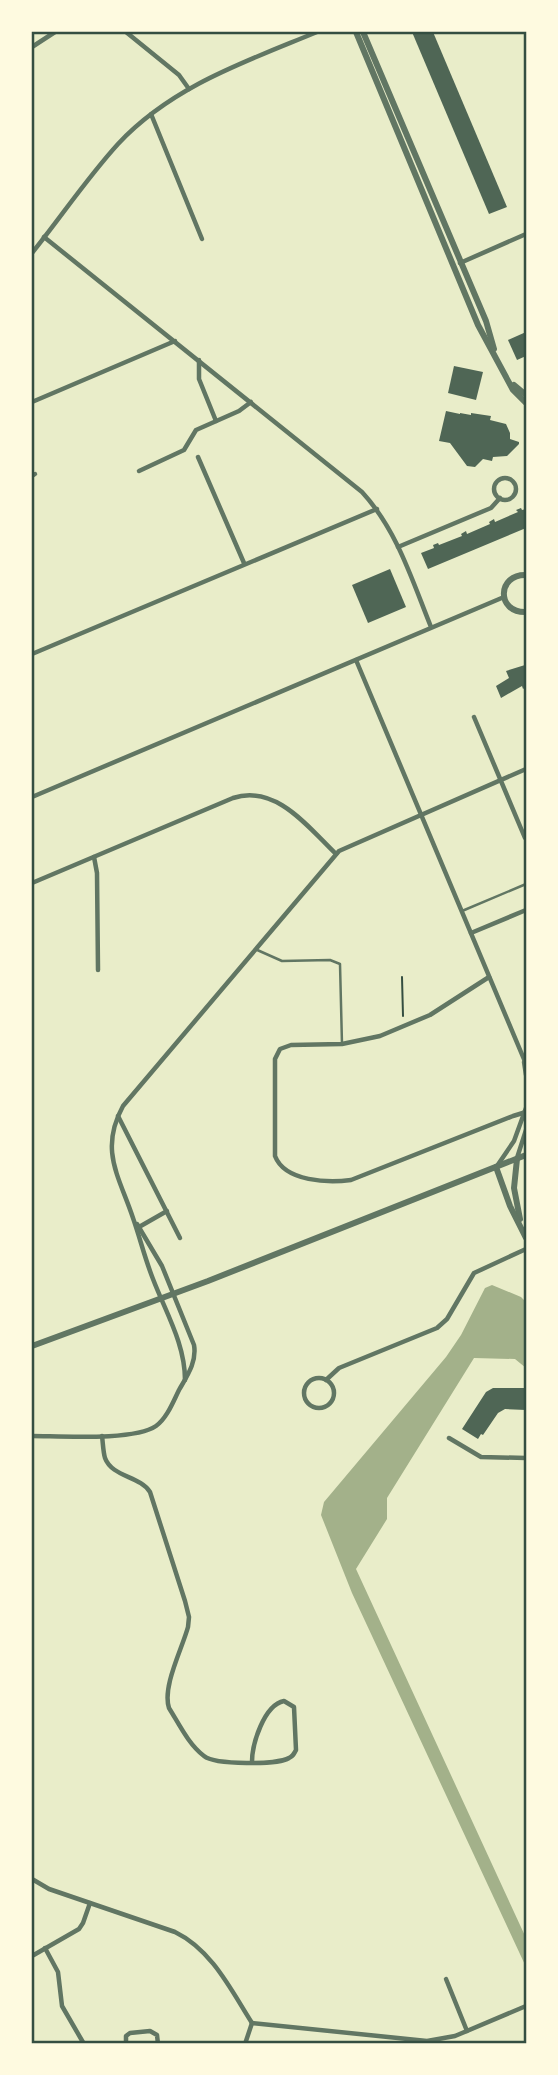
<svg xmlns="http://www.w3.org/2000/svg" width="558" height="2075" font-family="'PT Sans',sans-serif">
	<rect width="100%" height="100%" fill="#e9edc9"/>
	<path fill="#a3b18a" d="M492 1285 521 1297 526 1302V1368L515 1359 474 1358 387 1498V1519L356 1569 526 1938V1967L352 1593 321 1515 324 1502 446 1357 461 1335 485 1288Z"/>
	<g fill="#4f6655">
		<path d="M412 32H433L507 207 489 214Z"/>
		<path d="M526 332V356L517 360 508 340Z"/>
		<path d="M454 366 483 372 476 400 448 393Z"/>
		<path d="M446 411 460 414V413L471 415V413L491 416 490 420 506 424 510 433V439L519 442V444L507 456 493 457 492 461 483 459 475 467 467 466 450 443 439 441Z"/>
		<path d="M521 508 522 510 526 509V528L428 569 421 553 434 548 433 545 438 543 439 545 462 536 461 534 466 531 467 534 490 524 489 522 494 519 495 522 518 512 516 510Z"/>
		<path d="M390 569 406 607 368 623 352 585Z"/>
		<path d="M525 665 526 687 523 689 522 686 501 698 496 686 509 678 506 671Z"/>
		<path d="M493 1388H526V1410L505 1409 498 1413 483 1435 481 1434 478 1439 462 1429 486 1392Z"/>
	</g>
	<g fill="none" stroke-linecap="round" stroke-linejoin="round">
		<path stroke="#344e41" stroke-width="2" d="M402 977 403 1016"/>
		<g stroke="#617663" stroke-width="2.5">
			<path d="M462 911 526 884"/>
			<path d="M255 949 282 961 330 960 340 964 342 1044"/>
		</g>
		<g stroke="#617663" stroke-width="4.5">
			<path d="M126 32 179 75 189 89"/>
			<path d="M32 47 55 32"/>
			<path d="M151 114 202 239"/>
			<path d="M44 237 362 492C397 530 412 580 431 627"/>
			<path d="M32 253C61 217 87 178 118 144 172 86 247 61 317 32"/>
			<path d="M460 263 526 234"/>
			<path d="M199 360V379L216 421"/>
			<path d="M32 402 175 341"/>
			<path d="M198 457 244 563"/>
			<path d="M139 471 184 450 196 430 239 411 251 402"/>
			<path d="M32 476 35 474"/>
			<circle cx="505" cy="489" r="11"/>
			<path d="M398 547 491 508 500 498"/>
			<path d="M32 654 377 509"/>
			<path d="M356 660 526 1064"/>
			<path d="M474 717 525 838"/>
			<path d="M32 797 504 597"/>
			<path d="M94 857 97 873 98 970"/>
			<path d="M32 883 233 798C276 784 308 827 336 854"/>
			<path d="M471 933 526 910"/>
			<path d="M489 977 430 1015 380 1036 342 1044 291 1045 280 1049 275 1059V1156C285 1182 329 1183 351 1180L513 1116 526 1112"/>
			<path d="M524 1062 526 1075"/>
			<path d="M118 1116 180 1238"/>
			<path d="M517 1158 526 1130"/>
			<path d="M497 1166 514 1141 526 1108"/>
			<path d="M139 1227 167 1211"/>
			<circle cx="319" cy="1393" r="15"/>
			<path d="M185 1380C185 1344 166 1313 153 1279 145 1259 140 1238 133 1218 119 1176 99 1150 123 1106L339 851 526 769"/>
			<path d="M326 1380 339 1368 437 1328 447 1319 474 1273 526 1249"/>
			<path d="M32 1436C59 1436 135 1441 156 1426 167 1418 173 1402 179 1390 187 1376 197 1362 194 1345L162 1266 137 1224"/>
			<path d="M102 1436C103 1443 103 1451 105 1458 112 1477 140 1476 150 1492L185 1601 189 1617 188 1627C182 1649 162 1687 169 1708 179 1724 189 1745 204 1756 215 1765 278 1765 289 1758 293 1756 294 1754 296 1750L294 1707 284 1701C264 1705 252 1744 252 1762"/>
			<path d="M449 1438 481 1457 526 1458"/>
			<path d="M32 1879 49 1889 175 1932C212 1950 231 1990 252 2023"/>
			<path d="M45 1948 58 1972 62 2006 84 2044"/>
			<path d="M32 1956 79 1929 83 1923 90 1903"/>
			<path d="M446 1979 467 2031"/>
			<path d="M252 2023 427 2041 455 2036 526 2006"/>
			<path d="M126 2044V2036L130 2033 150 2031 157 2035 158 2044"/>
			<path d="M245 2044 252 2023"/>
		</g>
		<g stroke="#617663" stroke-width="6">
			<path d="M356 32 478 325 513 390 526 403"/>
			<path d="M363 32 486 321 494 349"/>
			<path d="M514 385 526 395"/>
			<path d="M526 575C497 574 496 613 526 612"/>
			<path d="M517 1159 514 1188 520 1219"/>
			<path d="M496 1167 510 1206 526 1238"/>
			<path d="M32 1346 208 1281 526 1155"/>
		</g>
	</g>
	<rect width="558" height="2075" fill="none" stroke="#fefae0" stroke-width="66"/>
	<rect x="33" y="33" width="492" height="2009" fill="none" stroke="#344e41" stroke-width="2.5"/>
</svg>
